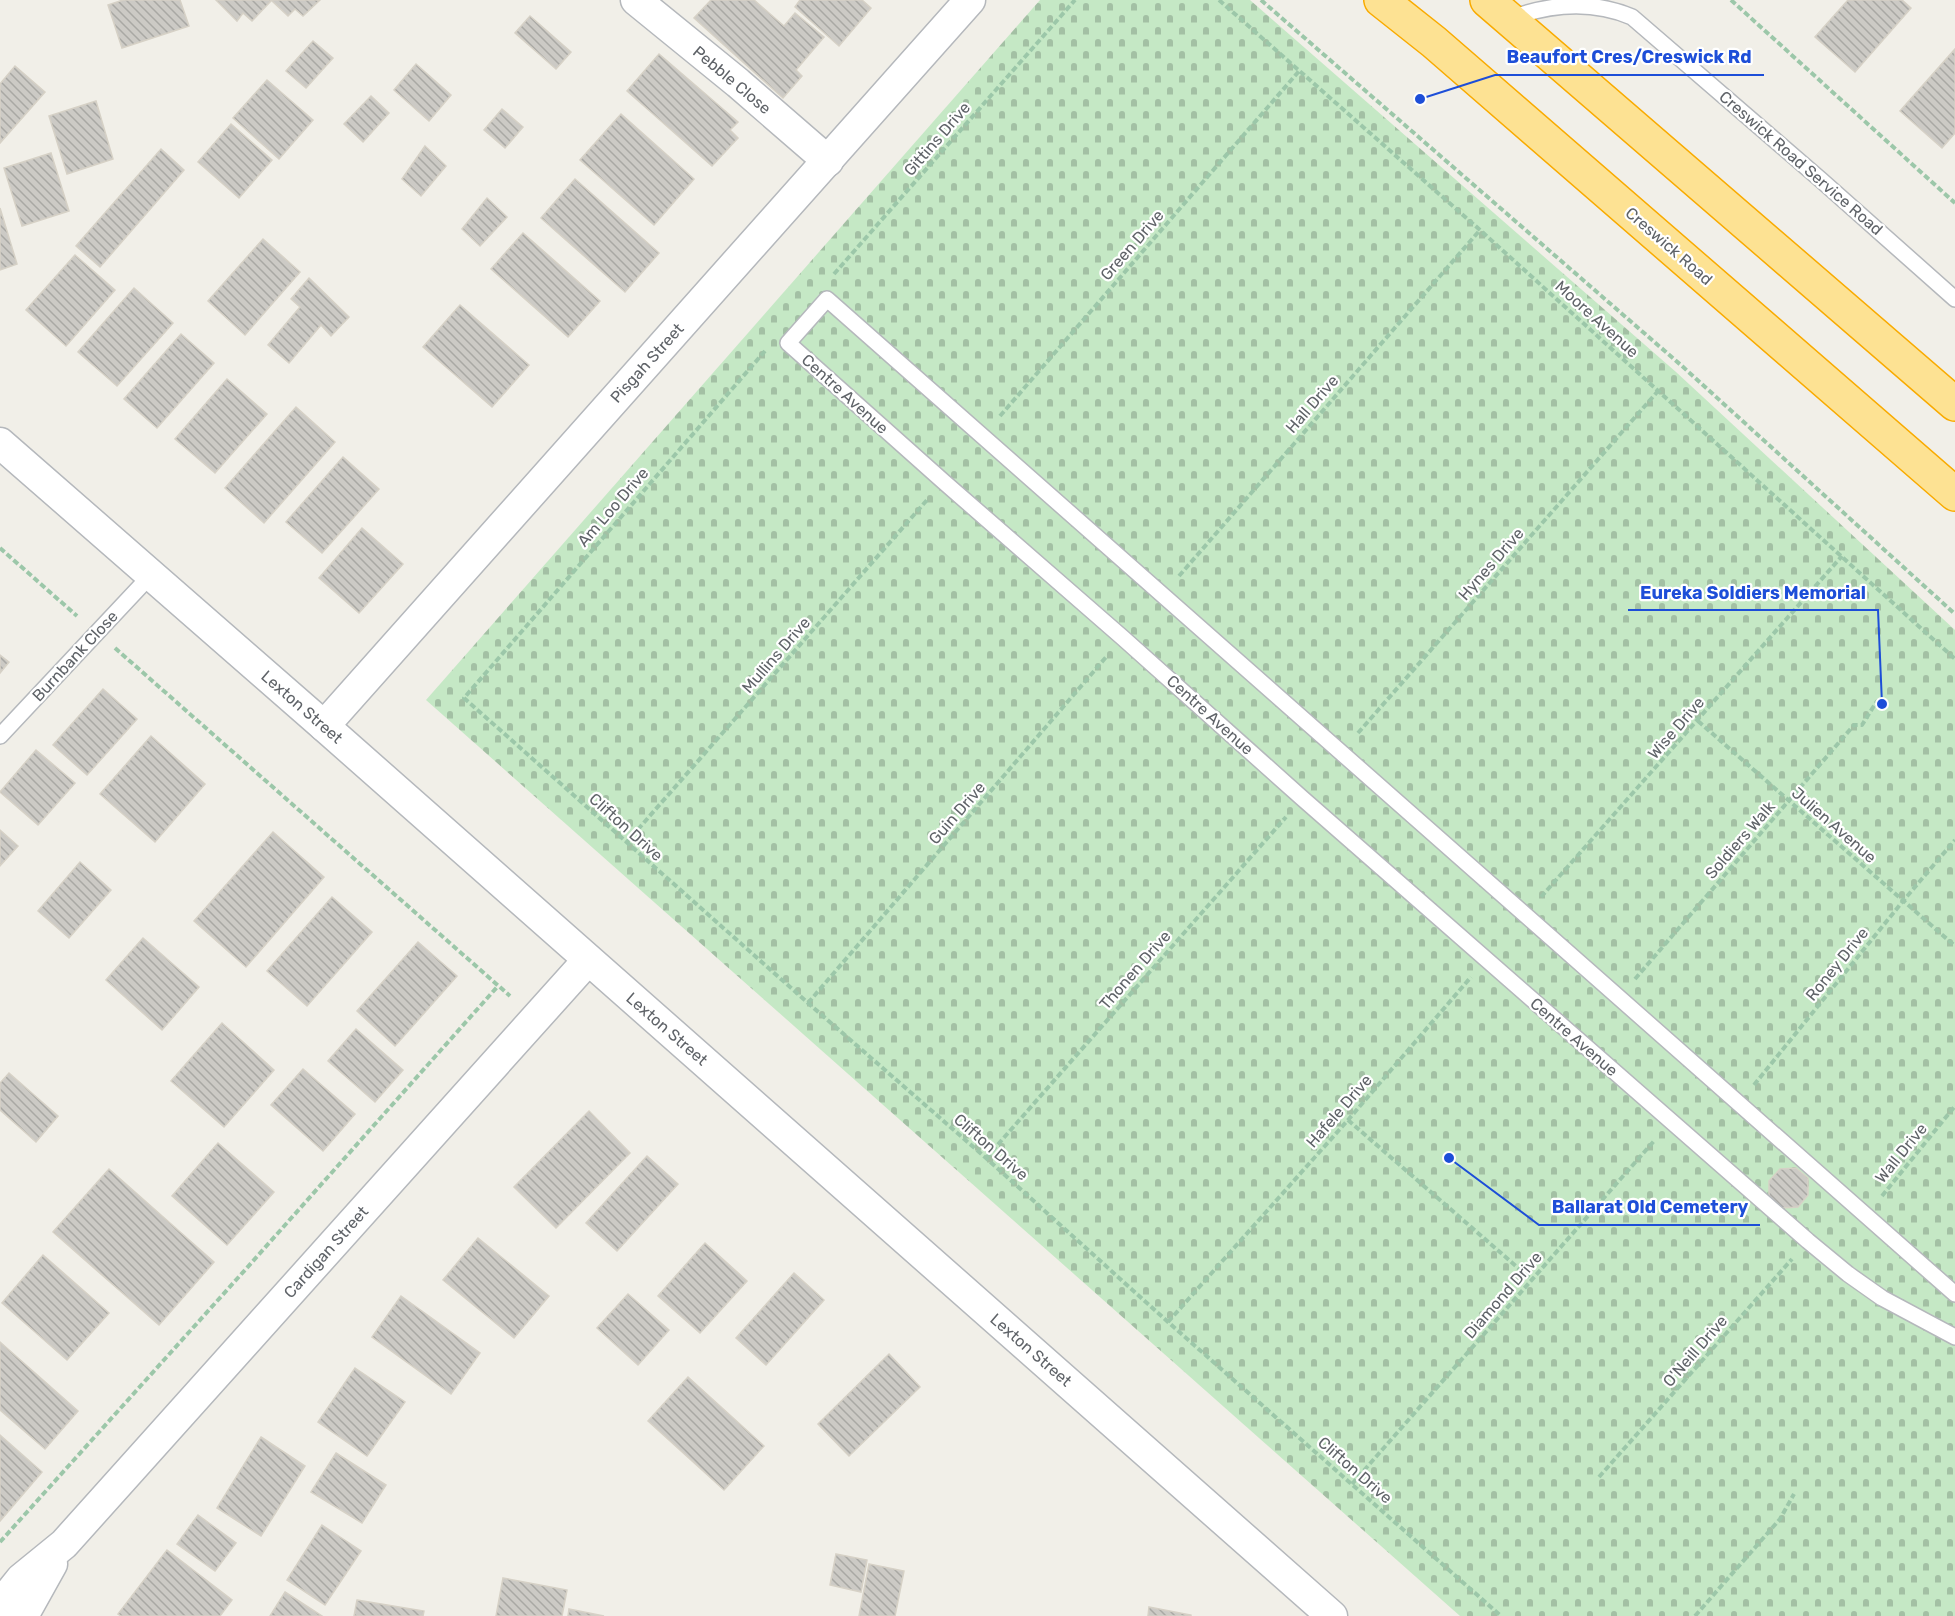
<svg xmlns="http://www.w3.org/2000/svg" width="1955" height="1616" font-family="Rubik,sans-serif">
	<defs>
		<pattern id="cemetery-stones" width="16" height="16" patternUnits="userSpaceOnUse" patternTransform="scale(1.5)"><rect width="16" height="16" fill="#c5e8c5"/><path d="M2 7V4a2 2 0 0 1 4 0v3zM10 15v-3a2 2 0 0 1 4 0v3z" fill="#a3c0a4"/></pattern>
		<pattern id="building-back-hatch" width="6" height="6" patternUnits="userSpaceOnUse" patternTransform="scale(1.5)"><rect width="6" height="6" fill="#cccac5"/><path d="M-1 5l2 2M0 0l6 6M5-1l2 2" fill="none" stroke="#a9a8a4"/></pattern>
	</defs>
	<rect width="100%" height="100%" fill="#f1efe8"/>
	<path fill="url(#cemetery-stones)" d="M1040 0H1250L1676 372 1955 630V1616H1460L426 700Z"/>
	<g fill="url(#building-back-hatch)" stroke="#d6d1c6" stroke-width="1.5">
		<path d="M123 0H180L189 26 122 48 108 5Z"/>
		<path d="M216 0H271V1L252 21 243 13 237 21Z"/>
		<path d="M271 0H320L303 16 295 9 288 16Z"/>
		<path d="M711 0H754L784 26 795 13 824 37 796 70 802 76 783 98 694 18Z"/>
		<path d="M800 0H862L871 8 839 46 795 7Z"/>
		<path d="M1848 0H1902L1911 8 1855 72 1815 37Z"/>
		<path d="M530 16 571 52 556 69 515 33Z"/>
		<path d="M313 41 333 58 306 88 286 71Z"/>
		<path d="M1955 49V133L1942 148 1900 111Z"/>
		<path d="M659 54 738 122 730 130 738 138 712 166 627 91Z"/>
		<path d="M416 64 451 95 429 121 394 90Z"/>
		<path d="M15 66 45 92 0 143V84Z"/>
		<path d="M267 80 313 120 279 159 233 118Z"/>
		<path d="M371 96 389 113 363 142 344 124Z"/>
		<path d="M96 101 113 159 67 174 49 116Z"/>
		<path d="M502 109 523 127 505 148 484 130Z"/>
		<path d="M621 114 694 179 654 225 580 160Z"/>
		<path d="M231 124 272 160 239 198 198 162Z"/>
		<path d="M425 146 446 166 421 196 402 179Z"/>
		<path d="M161 149 184 170 100 267 76 246Z"/>
		<path d="M51 153 69 211 22 226 4 168Z"/>
		<path d="M575 179 659 253 625 292 541 218Z"/>
		<path d="M487 198 507 217 480 246 462 229Z"/>
		<path d="M0 208 17 264 0 270Z"/>
		<path d="M523 233 600 301 568 337 491 269Z"/>
		<path d="M263 239 300 272 245 335 208 301Z"/>
		<path d="M75 255 115 290 66 346 26 310Z"/>
		<path d="M309 278 349 317 331 336 321 325 289 363 268 345 300 307 291 299Z"/>
		<path d="M134 288 173 323 117 386 78 352Z"/>
		<path d="M460 305 529 365 492 407 423 347Z"/>
		<path d="M181 334 214 363 157 428 124 399Z"/>
		<path d="M227 379 267 414 215 473 175 439Z"/>
		<path d="M296 407 335 442 264 523 225 488Z"/>
		<path d="M343 457 379 489 322 553 286 522Z"/>
		<path d="M362 528 403 564 359 613 319 578Z"/>
		<path d="M0 655 9 662 0 673Z"/>
		<path d="M103 689 137 719 87 775 53 745Z"/>
		<path d="M151 736 205 784 155 842 100 794Z"/>
		<path d="M36 750 75 783 38 825 0 792Z"/>
		<path d="M0 830 18 846 0 866Z"/>
		<path d="M273 832 324 877 246 967 194 921Z"/>
		<path d="M80 862 111 890 69 938 38 911Z"/>
		<path d="M332 897 372 932 307 1006 267 971Z"/>
		<path d="M143 938 199 987 162 1030 106 980Z"/>
		<path d="M418 942 457 976 395 1046 357 1011Z"/>
		<path d="M222 1023 274 1070 224 1127 171 1081Z"/>
		<path d="M356 1029 403 1070 375 1102 328 1061Z"/>
		<path d="M303 1069 355 1114 323 1151 271 1105Z"/>
		<path d="M9 1073 58 1116 36 1142 0 1110V1083Z"/>
		<path d="M589 1111 630 1153 556 1228 514 1187Z"/>
		<path d="M218 1143 274 1192 227 1245 172 1196Z"/>
		<path d="M647 1156 678 1184 617 1251 586 1223Z"/>
		<path d="M1796 1168 1808 1178V1195L1798 1207 1782 1208 1769 1198V1181L1780 1169Z"/>
		<path d="M109 1169 214 1262 159 1325 53 1232Z"/>
		<path d="M478 1238 549 1296 514 1338 443 1280Z"/>
		<path d="M705 1243 747 1281 700 1333 658 1296Z"/>
		<path d="M43 1255 109 1313 67 1360 2 1303Z"/>
		<path d="M794 1273 824 1300 766 1365 736 1338Z"/>
		<path d="M628 1294 669 1330 638 1365 597 1328Z"/>
		<path d="M401 1296 480 1353 451 1394 372 1337Z"/>
		<path d="M0 1342 78 1411 45 1449 0 1410Z"/>
		<path d="M889 1354 920 1387 849 1456 818 1424Z"/>
		<path d="M355 1368 405 1402 367 1456 318 1422Z"/>
		<path d="M688 1377 764 1446 724 1490 648 1421Z"/>
		<path d="M0 1435 42 1472 0 1521Z"/>
		<path d="M261 1437 305 1466 261 1536 217 1508Z"/>
		<path d="M336 1453 386 1485 362 1523 311 1492Z"/>
		<path d="M198 1515 236 1543 215 1571 177 1544Z"/>
		<path d="M322 1525 361 1551 325 1605 287 1580Z"/>
		<path d="M167 1550 232 1600 220 1616H121L118 1614Z"/>
		<path d="M836 1554 867 1560 861 1592 830 1585Z"/>
		<path d="M869 1564 904 1571 895 1616H859Z"/>
		<path d="M503 1578 567 1590 562 1616H496Z"/>
		<path d="M285 1592 322 1616H270Z"/>
		<path d="M357 1600 424 1611 423 1616H354Z"/>
		<path d="M1149 1607 1191 1615V1616H1148Z"/>
		<path d="M569 1609 604 1616H568Z"/>
	</g>
	<g fill="none" stroke-linecap="round" stroke-linejoin="round">
		<g stroke="#b5b8bc" stroke-width="18">
			<g id="lane">
				<path d="M1509 19C1549 4 1592 0 1632 17L1821 180 1955 299"/>
				<path d="M0 736 151 575"/>
				<path d="M1955 1294 827 299 788 343 944 482 1123 638 1302 798 1808 1241 1848 1274 1882 1298 1955 1337"/>
			</g>
		</g>
		<g stroke="#b5b8bc" stroke-width="33">
			<g id="street">
				<path d="M636 0 738 83 828 161"/>
				<path d="M0 443 324 726 1332 1616"/>
				<path d="M324 726 970 0"/>
				<path d="M0 1605 21 1579 64 1544 588 960"/>
				<path d="M23 1616 52 1564"/>
			</g>
		</g>
		<g stroke="#f9ab00" stroke-width="36">
			<g id="highway">
				<path d="M1381 0 1434 42 1955 494"/>
				<path d="M1487 0 1955 404"/>
			</g>
		</g>
		<g stroke="#9cc7a9" stroke-width="4" stroke-dasharray="6 3" stroke-linecap="butt">
			<path d="M1219 0 1480 230 1955 659"/>
			<path d="M1261 0 1682 366 1955 614"/>
			<path d="M1731 0 1955 203"/>
			<path d="M834 274 1075 0"/>
			<path d="M765 351 464 698 808 1003 986 1158 1168 1322 1501 1616"/>
			<path d="M1000 416 1300 70"/>
			<path d="M0 548 77 616"/>
			<path d="M1179 576 1480 230"/>
			<path d="M115 648 510 996"/>
			<path d="M1698 721 1955 946"/>
			<path d="M1358 733 1658 391"/>
			<path d="M626 843 927 500"/>
			<path d="M1541 897 1842 556"/>
			<path d="M1635 979 1854 725H1862L1877 701"/>
			<path d="M808 1003 1107 656"/>
			<path d="M1754 1085 1903 901 1955 840"/>
			<path d="M1348 1120 1532 1280"/>
			<path d="M986 1158 1286 817"/>
			<path d="M1882 1196 1955 1106"/>
			<path d="M1168 1322 1348 1120 1471 977"/>
			<path d="M1599 1477 1792 1259"/>
			<path d="M1352 1484 1654 1141"/>
			<path d="M0 1542 245 1270 498 986"/>
			<path d="M1695 1616 1780 1519 1794 1494"/>
		</g>
		<use href="#lane" stroke="#fff" stroke-width="15"/>
		<use href="#street" stroke="#fff" stroke-width="30"/>
		<use href="#highway" stroke="#fde293" stroke-width="33"/>
	</g>
	<g text-anchor="middle" dominant-baseline="central" stroke-width="4.5" stroke-linejoin="round" paint-order="stroke">
		<g font-size="16" fill="#5f6368" stroke="#fff">
			<text transform="translate(732 80) rotate(40)">Pebble Close</text>
			<text transform="translate(937 139) rotate(-49)">Gittins Drive</text>
			<text transform="translate(1801 163) rotate(41)">Creswick Road Service Road</text>
			<text transform="translate(1132 245) rotate(-49)">Green Drive</text>
			<text transform="translate(1669 246) rotate(41)">Creswick Road</text>
			<text transform="translate(1597 319) rotate(42)">Moore Avenue</text>
			<text transform="translate(647 363) rotate(-48)">Pisgah Street</text>
			<text transform="translate(845 394) rotate(42)">Centre Avenue</text>
			<text transform="translate(1312 404) rotate(-49)">Hall Drive</text>
			<text transform="translate(613 507) rotate(-49)">Am Loo Drive</text>
			<text transform="translate(1491 564) rotate(-49)">Hynes Drive</text>
			<text transform="translate(776 655) rotate(-49)">Mullins Drive</text>
			<text transform="translate(75 656) rotate(-47)">Burnbank Close</text>
			<text transform="translate(302 707) rotate(41)">Lexton Street</text>
			<text transform="translate(1210 715) rotate(42)">Centre Avenue</text>
			<text transform="translate(1676 728) rotate(-49)">Wise Drive</text>
			<text transform="translate(957 813) rotate(-49)">Guin Drive</text>
			<text transform="translate(1834 825) rotate(41)">Julien Avenue</text>
			<text transform="translate(626 827) rotate(42)">Clifton Drive</text>
			<text transform="translate(1740 840) rotate(-49)">Soldiers Walk</text>
			<text transform="translate(1837 964) rotate(-51)">Roney Drive</text>
			<text transform="translate(1135 970) rotate(-49)">Thonen Drive</text>
			<text transform="translate(667 1029) rotate(41)">Lexton Street</text>
			<text transform="translate(1574 1037) rotate(41)">Centre Avenue</text>
			<text transform="translate(1339 1111) rotate(-49)">Hafele Drive</text>
			<text transform="translate(991 1147) rotate(41)">Clifton Drive</text>
			<text transform="translate(1901 1153) rotate(-51)">Wall Drive</text>
			<text transform="translate(326 1252) rotate(-48)">Cardigan Street</text>
			<text transform="translate(1503 1295) rotate(-49)">Diamond Drive</text>
			<text transform="translate(1031 1350) rotate(41)">Lexton Street</text>
			<text transform="translate(1695 1351) rotate(-49)">O'Neill Drive</text>
			<text transform="translate(1355 1470) rotate(41)">Clifton Drive</text>
		</g>
	</g>
	<path fill="none" stroke="#1d4ed8" stroke-width="2" d="M1420 99L1495 75H1764M1882 704L1878 610H1628M1449 1158L1539 1225H1760"/>
	<g fill="#1d4ed8" stroke="#fff" stroke-width="2">
		<circle cx="1420" cy="99" r="6"/>
		<circle cx="1882" cy="704" r="6"/>
		<circle cx="1449" cy="1158" r="6"/>
	</g>
	<g font-size="18" text-anchor="middle" font-weight="bold" fill="#1d4ed8" stroke="#fff" stroke-width="4.5" stroke-linejoin="round" paint-order="stroke">
		<text x="1629" y="63">Beaufort Cres/Creswick Rd</text>
		<text x="1753" y="599">Eureka Soldiers Memorial</text>
		<text x="1650" y="1213">Ballarat Old Cemetery</text>
	</g>
</svg>
